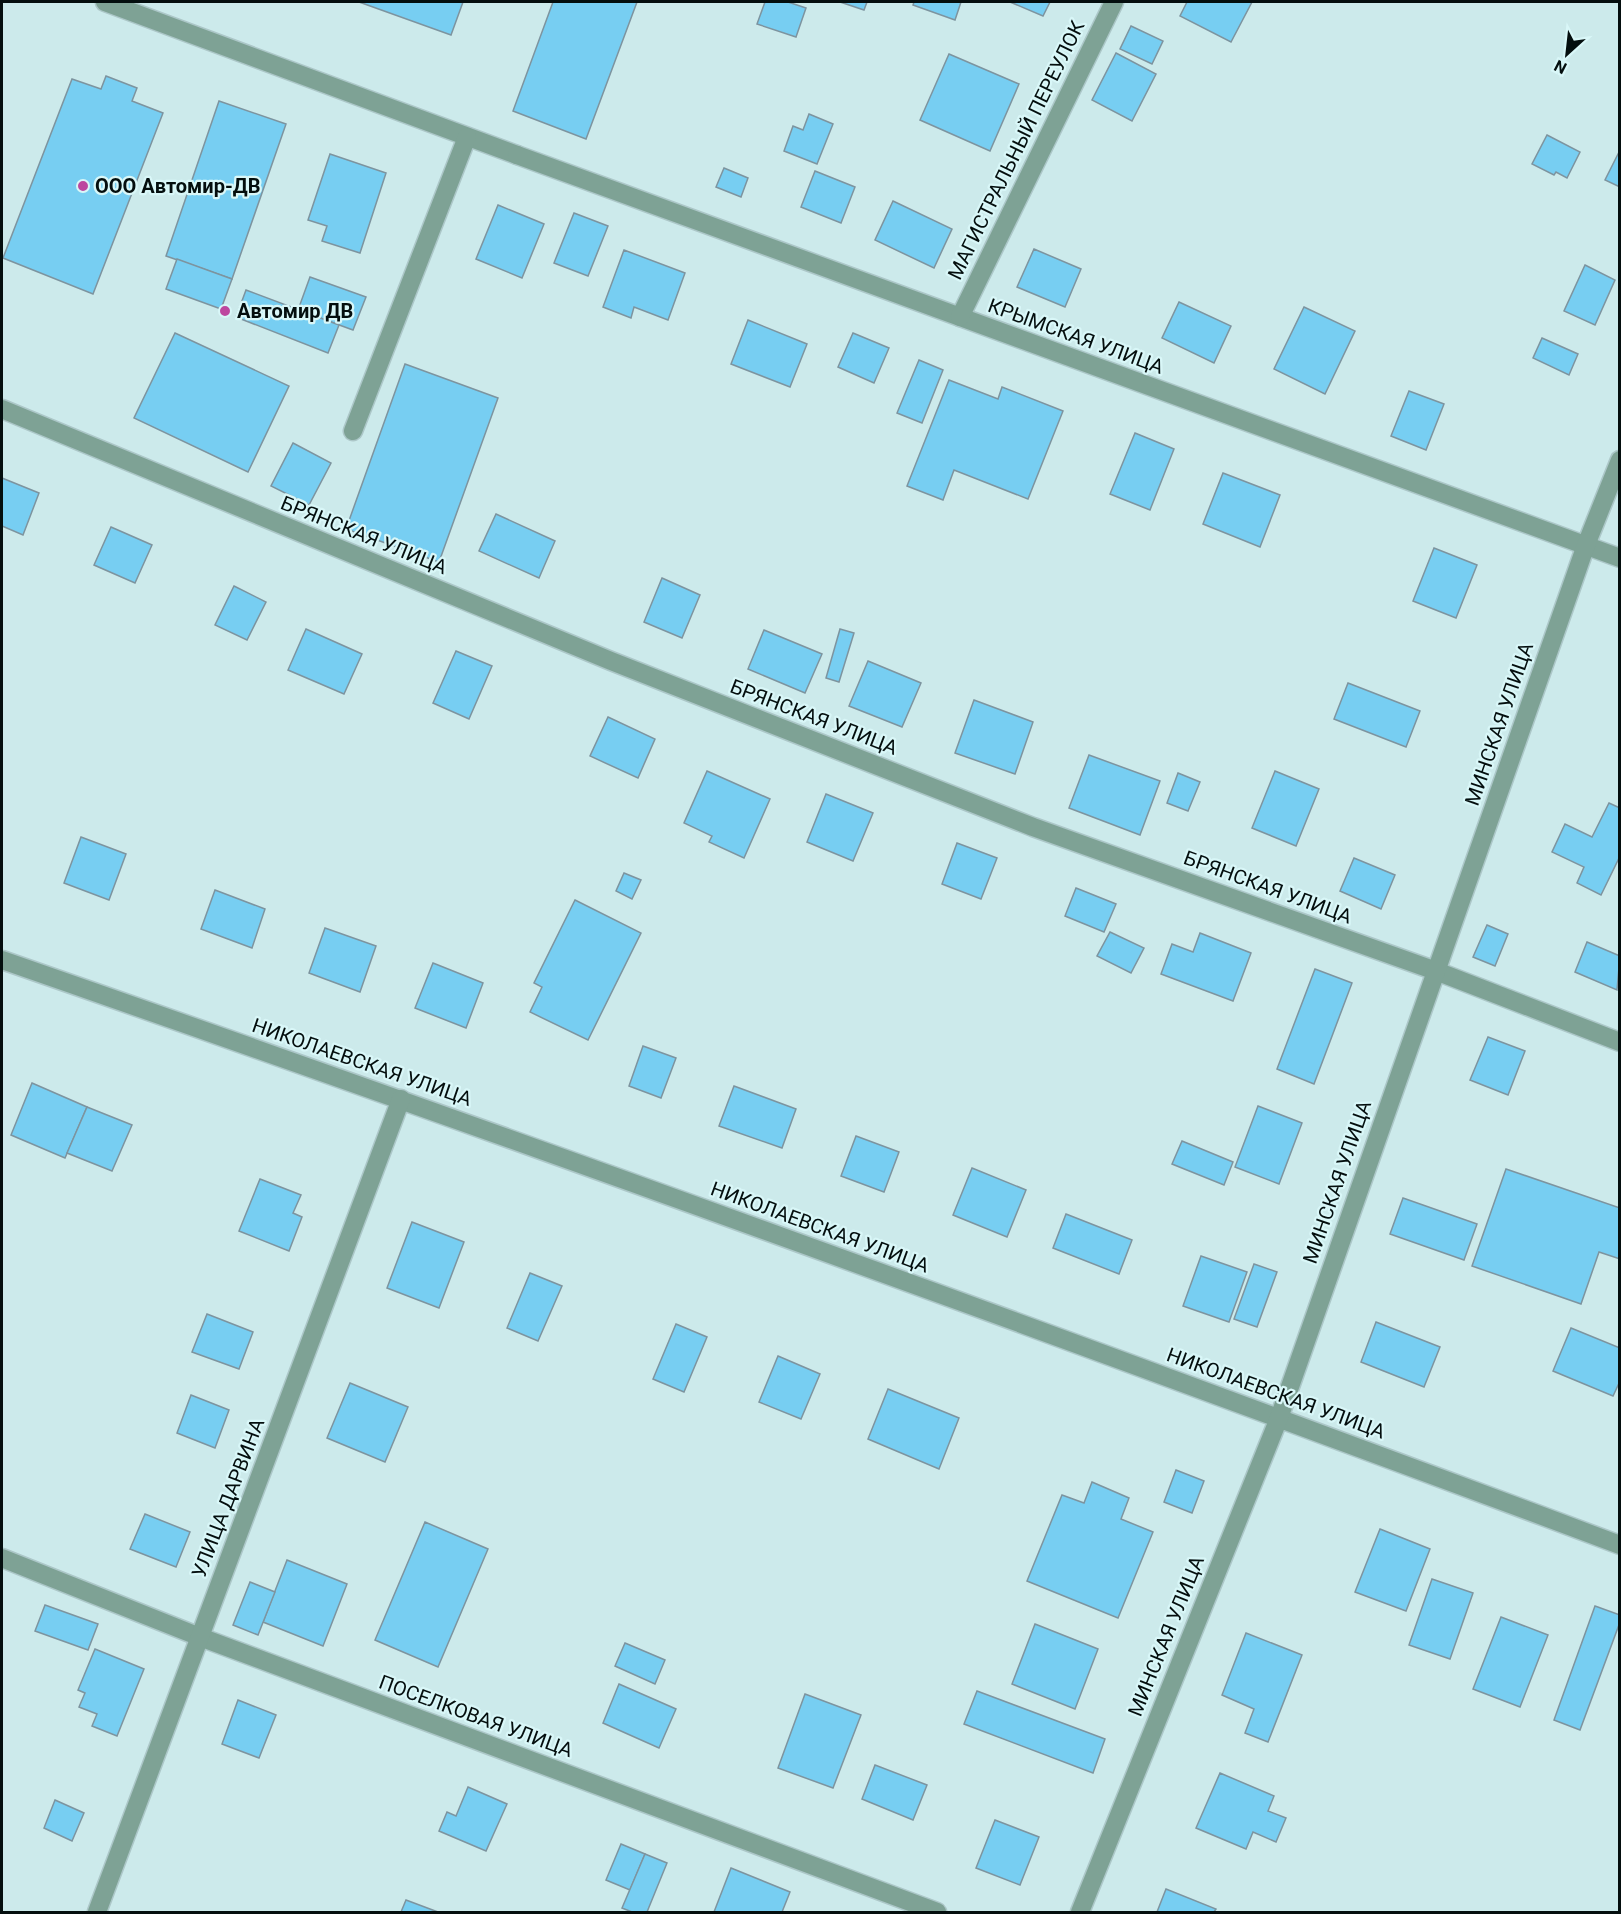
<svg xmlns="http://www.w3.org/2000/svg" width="1621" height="1914" font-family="Roboto,sans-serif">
	<rect width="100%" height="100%" fill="#cceaeb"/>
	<g fill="#77cef2" stroke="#7d949f" stroke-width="1.5">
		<path d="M359 2H463L451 35Z"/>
		<path d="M553 2H637L586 139 513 111Z"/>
		<path d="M765 2H788L806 8 796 37 757 24Z"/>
		<path d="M840 2H867L864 10Z"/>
		<path d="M914 2H961L955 20 913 5Z"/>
		<path d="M1010 2H1050L1043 16Z"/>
		<path d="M1187 2H1252L1231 42 1180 16Z"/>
		<path d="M1131 26 1163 41 1152 64 1120 49Z"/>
		<path d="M1116 53 1156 74 1132 121 1092 100Z"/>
		<path d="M949 54 1019 84 990 151 920 120Z"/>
		<path d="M106 76 137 88 132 101 163 113 93 294 3 258 72 79 101 89Z"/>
		<path d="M219 101 286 124 232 279 166 256Z"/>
		<path d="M809 114 833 124 817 164 784 151 793 126 803 130Z"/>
		<path d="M1547 135 1580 152 1567 178 1556 172 1554 175 1532 164Z"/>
		<path d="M1620 150V187L1605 180Z"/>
		<path d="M330 154 386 173 360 253 322 241 327 226 308 220Z"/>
		<path d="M724 168 748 178 741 197 716 187Z"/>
		<path d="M815 171 855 187 841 223 801 207Z"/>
		<path d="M893 201 952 229 934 268 875 240Z"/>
		<path d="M498 205 544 224 522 278 476 259Z"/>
		<path d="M574 213 608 226 588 276 554 263Z"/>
		<path d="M1034 249 1081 269 1065 307 1017 287Z"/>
		<path d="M624 250 685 273 668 320 634 307 631 318 603 307Z"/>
		<path d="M177 259 232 279 221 309 166 289Z"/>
		<path d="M1585 265 1615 280 1595 325 1564 311Z"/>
		<path d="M310 277 366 297 353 330 298 310Z"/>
		<path d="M246 290 339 325 328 353 236 317Z"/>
		<path d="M1179 302 1231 326 1214 363 1162 338Z"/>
		<path d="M1304 307 1355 331 1325 394 1274 369Z"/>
		<path d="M748 320 807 344 790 387 731 364Z"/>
		<path d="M175 333 289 386 248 472 134 418Z"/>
		<path d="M853 333 889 348 874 383 838 367Z"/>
		<path d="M1542 338 1578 354 1569 375 1533 358Z"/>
		<path d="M919 360 943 370 922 423 897 413Z"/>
		<path d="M405 364 498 398 439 562 346 529Z"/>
		<path d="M949 380 998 399 1002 387 1063 411 1028 499 954 470 943 500 907 486Z"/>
		<path d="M1409 391 1444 404 1426 450 1391 436Z"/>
		<path d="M1135 433 1174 449 1150 510 1110 494Z"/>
		<path d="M293 443 331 463 309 505 271 486Z"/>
		<path d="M1223 473 1280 495 1260 547 1203 524Z"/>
		<path d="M2 478 39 493 23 535 2 526Z"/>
		<path d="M496 514 555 541 539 578 479 551Z"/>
		<path d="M111 527 152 545 135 583 94 565Z"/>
		<path d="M1434 548 1477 565 1456 618 1413 601Z"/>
		<path d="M662 578 700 595 682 638 644 622Z"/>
		<path d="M234 586 266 602 247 640 215 625Z"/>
		<path d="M306 629 362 654 344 694 288 670Z"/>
		<path d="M840 629 854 633 839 682 826 678Z"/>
		<path d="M764 630 822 654 805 693 748 669Z"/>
		<path d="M456 651 492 666 469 719 433 703Z"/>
		<path d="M868 661 921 683 902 727 849 706Z"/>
		<path d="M1348 683 1420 711 1406 747 1334 719Z"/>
		<path d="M974 700 1033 722 1015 774 955 753Z"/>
		<path d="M608 717 655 739 638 778 590 756Z"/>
		<path d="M1089 755 1160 781 1140 835 1069 808Z"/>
		<path d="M707 771 770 799 744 858 709 842 712 836 684 823Z"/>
		<path d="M1275 771 1319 789 1296 846 1252 828Z"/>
		<path d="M1178 773 1200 782 1188 811 1167 803Z"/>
		<path d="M826 794 873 813 853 861 807 842Z"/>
		<path d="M1609 803 1620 808V856L1601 895 1577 883 1584 867 1552 852 1565 824 1592 837Z"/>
		<path d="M81 837 126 854 109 900 64 883Z"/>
		<path d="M957 843 997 858 981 899 942 884Z"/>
		<path d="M1354 858 1395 875 1381 909 1340 891Z"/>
		<path d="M624 873 641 880 632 899 616 891Z"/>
		<path d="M1076 888 1116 904 1104 932 1065 916Z"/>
		<path d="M215 890 265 909 252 948 201 929Z"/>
		<path d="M575 900 641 933 588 1040 530 1012 542 987 534 983Z"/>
		<path d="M1487 925 1508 934 1495 966 1473 957Z"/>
		<path d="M325 928 376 946 360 992 309 973Z"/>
		<path d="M1110 932 1144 948 1131 973 1097 956Z"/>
		<path d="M1200 933 1251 953 1233 1001 1161 974 1172 944 1193 952Z"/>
		<path d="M1587 942 1620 956 1617 990 1575 972Z"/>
		<path d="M433 963 483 983 466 1028 415 1008Z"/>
		<path d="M1315 969 1352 983 1314 1084 1277 1069Z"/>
		<path d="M1488 1037 1525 1051 1508 1095 1470 1080Z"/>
		<path d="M643 1046 676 1058 661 1098 629 1086Z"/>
		<path d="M32 1083 87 1107 65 1158 11 1135Z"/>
		<path d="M734 1086 796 1109 782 1148 719 1126Z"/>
		<path d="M1258 1106 1302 1123 1279 1184 1235 1167Z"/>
		<path d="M87 1107 132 1125 112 1171 67 1153Z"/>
		<path d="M856 1136 899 1152 884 1192 841 1176Z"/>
		<path d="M1182 1141 1233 1162 1224 1185 1172 1164Z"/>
		<path d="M972 1168 1026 1190 1007 1237 953 1215Z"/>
		<path d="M1506 1169 1620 1208V1259L1599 1252 1581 1304 1472 1266Z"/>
		<path d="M260 1179 301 1195 293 1213 302 1217 289 1251 239 1231Z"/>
		<path d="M1403 1198 1477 1224 1464 1260 1390 1234Z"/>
		<path d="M1066 1214 1132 1240 1119 1274 1053 1248Z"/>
		<path d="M412 1222 464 1242 439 1308 387 1288Z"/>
		<path d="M1201 1256 1247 1272 1229 1322 1183 1306Z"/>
		<path d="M1254 1264 1277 1272 1257 1327 1234 1319Z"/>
		<path d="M530 1273 562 1286 538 1341 507 1328Z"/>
		<path d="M207 1314 253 1332 239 1369 192 1352Z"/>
		<path d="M1376 1322 1440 1347 1424 1387 1361 1362Z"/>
		<path d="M676 1324 707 1337 684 1392 653 1379Z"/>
		<path d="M1571 1328 1620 1348V1381L1613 1396 1553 1371Z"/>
		<path d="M778 1356 820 1374 801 1419 759 1402Z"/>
		<path d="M350 1383 408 1407 385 1462 327 1438Z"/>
		<path d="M888 1389 959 1418 939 1469 868 1439Z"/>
		<path d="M191 1395 229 1410 215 1448 177 1433Z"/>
		<path d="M1176 1470 1204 1481 1192 1513 1164 1502Z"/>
		<path d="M1092 1482 1129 1498 1121 1519 1153 1532 1118 1618 1027 1581 1062 1495 1084 1503Z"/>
		<path d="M145 1514 190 1532 176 1567 130 1549Z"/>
		<path d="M425 1522 488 1549 438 1667 375 1640Z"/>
		<path d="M1380 1529 1430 1549 1406 1611 1355 1592Z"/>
		<path d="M287 1560 347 1584 323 1646 263 1622Z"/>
		<path d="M1432 1579 1473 1593 1450 1659 1409 1645Z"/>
		<path d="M250 1582 275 1592 258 1635 233 1625Z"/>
		<path d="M45 1605 98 1624 88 1650 35 1631Z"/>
		<path d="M1595 1606 1620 1615V1622L1580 1730 1554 1720Z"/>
		<path d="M1501 1617 1548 1635 1520 1707 1473 1689Z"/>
		<path d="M1035 1624 1098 1649 1075 1709 1012 1684Z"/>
		<path d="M1246 1633 1302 1655 1268 1742 1245 1733 1254 1709 1222 1695Z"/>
		<path d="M625 1643 665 1660 655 1684 615 1666Z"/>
		<path d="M95 1649 144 1669 117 1736 92 1726 97 1714 79 1707 85 1693 78 1690Z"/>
		<path d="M619 1684 676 1709 659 1748 603 1723Z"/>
		<path d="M977 1691 1105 1739 1093 1773 964 1724Z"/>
		<path d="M805 1694 861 1715 833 1788 778 1768Z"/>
		<path d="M238 1700 276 1715 259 1758 222 1744Z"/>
		<path d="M875 1765 927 1785 913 1820 862 1799Z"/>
		<path d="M1220 1773 1274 1796 1268 1811 1286 1818 1276 1842 1253 1832 1246 1849 1196 1828Z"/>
		<path d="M468 1787 507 1804 486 1851 439 1831 447 1812 456 1816Z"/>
		<path d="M55 1800 84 1813 72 1841 44 1828Z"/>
		<path d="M995 1820 1039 1837 1020 1885 976 1868Z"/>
		<path d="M621 1844 645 1854 630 1890 606 1880Z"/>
		<path d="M645 1854 667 1863 647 1912H632L622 1908Z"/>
		<path d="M731 1868 790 1892 782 1912H714Z"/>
		<path d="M1166 1889 1216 1909 1214 1912H1157Z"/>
		<path d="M406 1900 438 1912H401Z"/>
	</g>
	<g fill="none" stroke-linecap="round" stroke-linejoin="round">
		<g stroke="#acc7c8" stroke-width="21">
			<g id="service">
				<path d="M105 2 517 155"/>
				<path d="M353 431 467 137"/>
			</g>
		</g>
		<g stroke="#acc7c8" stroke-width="21">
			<g id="minor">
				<path d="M517 155 1620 558"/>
				<path d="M960 317 1114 2"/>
				<path d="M2 409 611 661 1033 827 1436 971 1620 1042"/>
				<path d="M2 960C543 1148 1082 1344 1620 1545"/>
				<path d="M2 1558 200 1637 937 1912"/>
				<path d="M97 1912 401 1099"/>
				<path d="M1080 1912 1279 1418 1586 545 1620 460"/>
			</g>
		</g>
		<use href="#service" stroke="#7ea295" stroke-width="18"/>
		<use href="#minor" stroke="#7ea295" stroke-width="18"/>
	</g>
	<g fill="#bd479f" stroke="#d9f7f8" stroke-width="2">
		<circle cx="83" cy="186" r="6"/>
		<circle cx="225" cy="311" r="6"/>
	</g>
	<g text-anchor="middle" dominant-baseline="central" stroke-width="4.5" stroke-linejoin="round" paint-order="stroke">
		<g font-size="20" fill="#040e0e" stroke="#d9f7f8">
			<text transform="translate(1016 150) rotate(-64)">МАГИСТРАЛЬНЫЙ ПЕРЕУЛОК</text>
			<text transform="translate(1076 336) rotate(20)">КРЫМСКАЯ УЛИЦА</text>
			<text transform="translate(364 535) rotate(22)">БРЯНСКАЯ УЛИЦА</text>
			<text transform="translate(814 717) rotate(21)">БРЯНСКАЯ УЛИЦА</text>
			<text transform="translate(1499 724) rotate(-71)">МИНСКАЯ УЛИЦА</text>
			<text transform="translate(1268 887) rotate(20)">БРЯНСКАЯ УЛИЦА</text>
			<text transform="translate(362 1062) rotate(19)">НИКОЛАЕВСКАЯ УЛИЦА</text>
			<text transform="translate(1337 1182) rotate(-71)">МИНСКАЯ УЛИЦА</text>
			<text transform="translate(820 1227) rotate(20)">НИКОЛАЕВСКАЯ УЛИЦА</text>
			<text transform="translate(1276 1393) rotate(20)">НИКОЛАЕВСКАЯ УЛИЦА</text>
			<text transform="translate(228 1498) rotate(-69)">УЛИЦА ДАРВИНА</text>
			<text transform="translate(1166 1636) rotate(-68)">МИНСКАЯ УЛИЦА</text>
			<text transform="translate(476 1716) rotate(20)">ПОСЕЛКОВАЯ УЛИЦА</text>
		</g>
		<g font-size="20" font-weight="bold" fill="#040e0e" stroke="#d9f7f8" text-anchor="start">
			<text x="95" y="186">ООО Автомир-ДВ</text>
			<text x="237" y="311">Автомир ДВ</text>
		</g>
	</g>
	<rect width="1621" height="1914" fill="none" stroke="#040e0e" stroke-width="6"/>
	<g transform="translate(1567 54) rotate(207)" stroke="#d9f7f8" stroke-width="4.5" paint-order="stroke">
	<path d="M0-4.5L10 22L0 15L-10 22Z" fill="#040e0e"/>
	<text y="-9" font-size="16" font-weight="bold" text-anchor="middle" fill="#040e0e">N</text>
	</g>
</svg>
